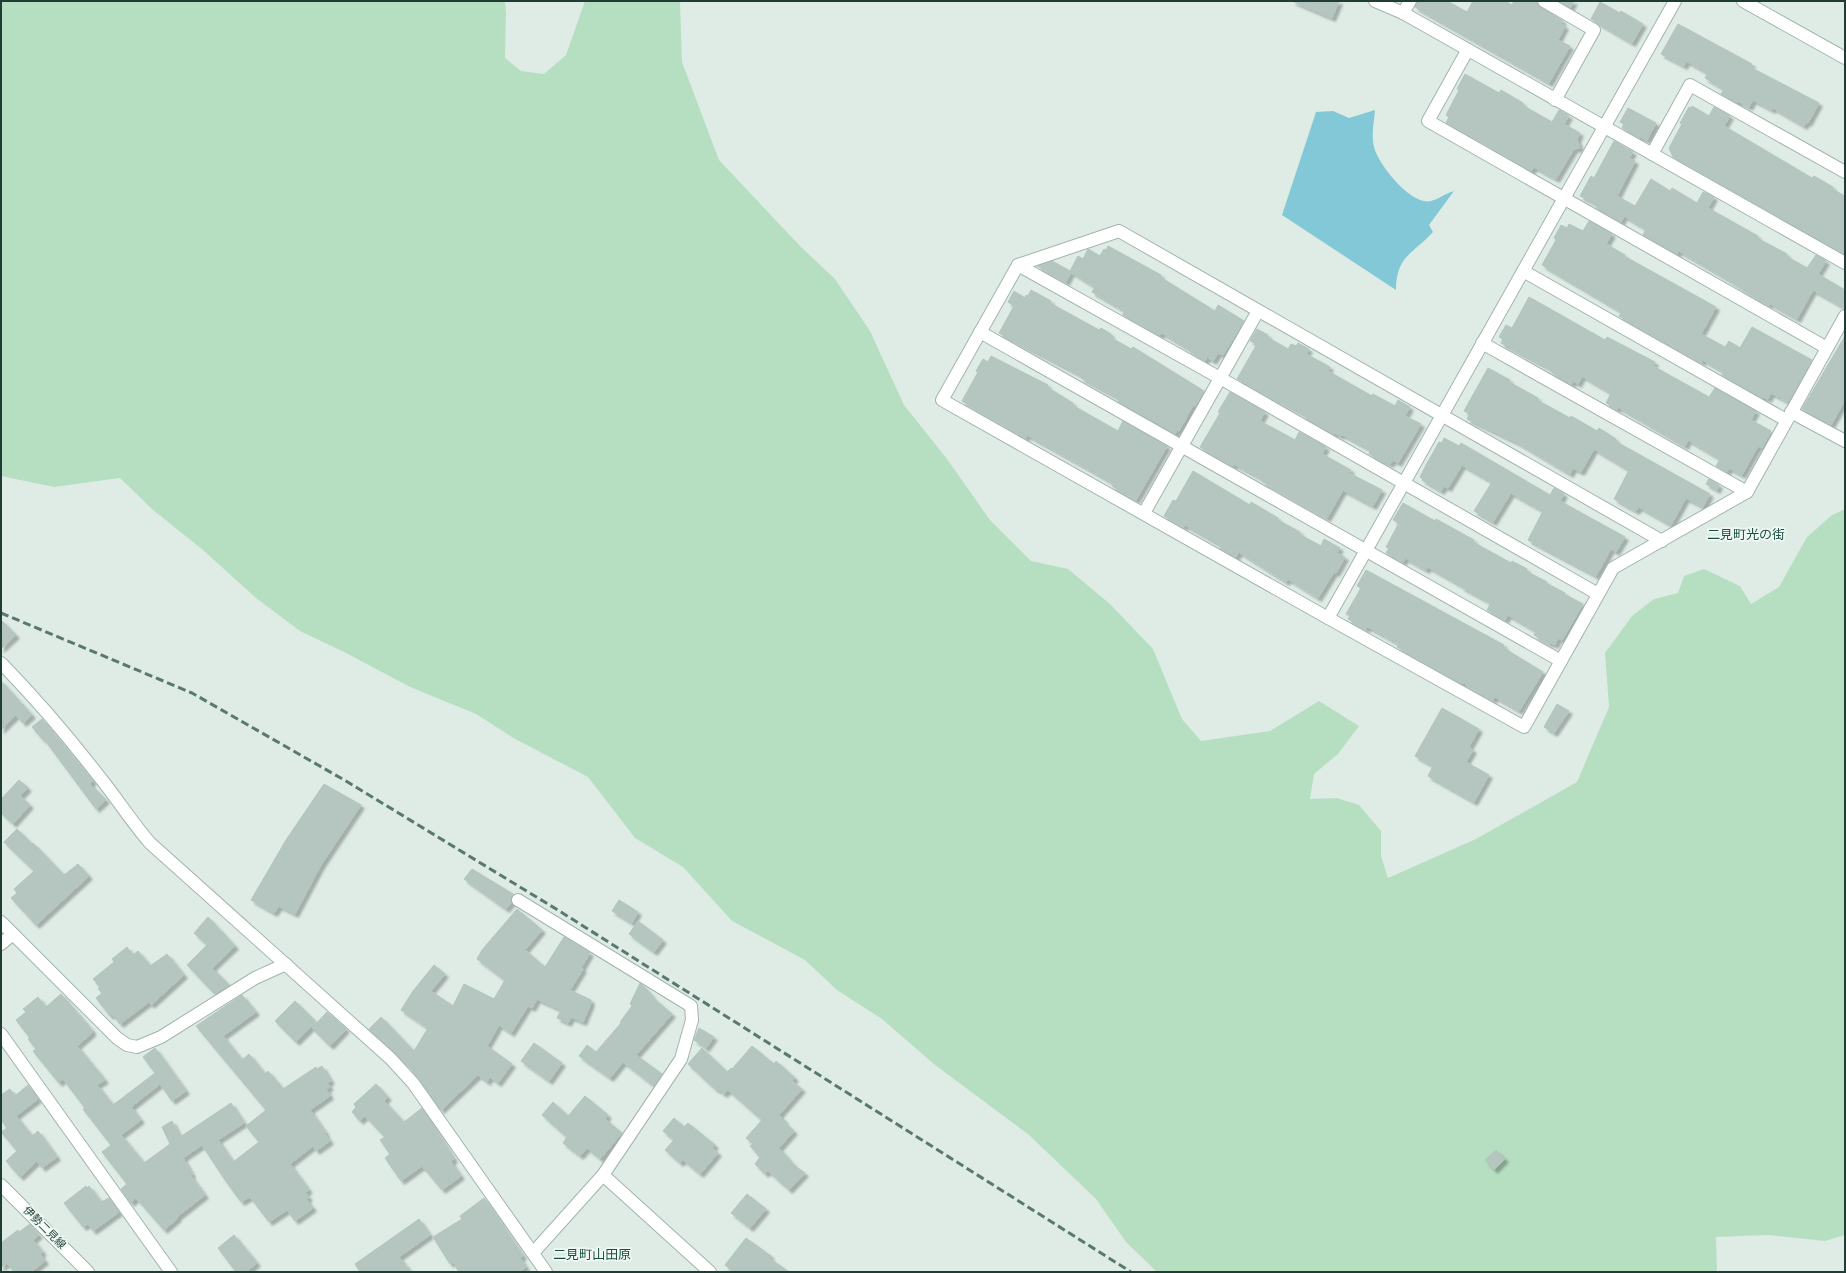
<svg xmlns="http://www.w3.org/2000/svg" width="1846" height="1273" font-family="Overpass,'Noto Sans JP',sans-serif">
	<defs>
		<filter id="shadow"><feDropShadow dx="3.5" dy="3.5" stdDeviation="1" flood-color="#0004"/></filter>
	</defs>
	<rect width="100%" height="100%" fill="#dfece6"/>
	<path fill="#b6dfc1" d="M1 1H505L506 13 505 58 521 71 544 74 566 55 585 1H680L682 62 719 160 800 246 835 279 870 331 904 405 947 459 990 520 1031 561 1068 569 1110 604 1153 649 1182 719 1201 741 1270 731 1319 701 1359 726 1338 754 1314 774 1310 799 1337 798 1359 805 1381 831V856L1388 878 1476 839 1577 782 1609 707 1605 653 1632 616 1654 599 1678 593 1684 576 1704 569 1740 586 1751 604 1779 587 1807 537 1832 515 1845 509V1235L1825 1241 1769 1235 1716 1237 1717 1272H1157L1126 1242 1096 1199 1029 1135 935 1065 882 1019 837 990 805 960 732 921 683 867 635 838 588 777 515 739 476 714 410 687 344 652 300 631 256 598 203 550 153 510 120 478 54 487 1 476Z"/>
	<path fill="#82c8d6" d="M1375 110C1374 122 1371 136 1374 147 1378 164 1411 206 1431 201 1439 199 1446 193 1454 191L1429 225 1433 232C1413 254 1396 256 1396 290L1282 215 1316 112 1333 111 1349 118Z"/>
	<g fill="#b4c6bf" stroke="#b1c6bd" filter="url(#shadow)">
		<path d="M1292 1H1339L1332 18Z"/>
		<path d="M1417 1H1447L1467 12 1473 1H1505L1512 5 1514 1H1537L1540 7 1563 21 1561 24 1565 26 1558 40 1570 46 1549 83 1415 7Z"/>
		<path d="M1559 1H1574L1570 8Z"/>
		<path d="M1600 2 1620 13 1621 11 1643 24 1632 43 1591 19Z"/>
		<path d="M1678 24 1752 64 1750 67 1819 103 1808 123 1806 122 1804 126 1773 108 1772 110 1753 100 1749 107 1738 101 1737 103 1721 94 1724 89 1705 78 1708 73 1686 61 1684 66 1661 54Z"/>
		<path d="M1465 74 1499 93 1501 90 1523 103 1522 105 1552 122 1559 110 1569 116 1564 124 1580 133 1577 139 1580 148 1574 149 1556 179 1534 167 1531 171 1487 146 1488 144 1446 123 1449 117 1446 115 1459 90 1457 89Z"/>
		<path d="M1692 106 1709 116 1714 107 1730 116 1724 126 1812 178 1814 176 1833 187 1832 189 1845 196V254L1673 157 1669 148 1682 124 1680 123 1689 107 1692 108Z"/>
		<path d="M1628 108 1656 123 1647 140 1641 137 1640 138 1622 128 1624 124 1620 122Z"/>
		<path d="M1614 141 1633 152 1629 158 1635 161 1617 196 1635 206 1651 179 1670 191 1672 188 1697 203 1703 192 1714 197 1708 208 1758 236 1757 238 1787 254 1786 256 1807 268 1816 255 1826 261 1818 274 1845 290V308L1813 290 1797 319 1769 303V305L1754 297 1727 279 1679 251 1677 254 1643 235 1646 229 1624 216 1621 222 1596 208 1598 205 1580 196 1591 176 1594 178Z"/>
		<path d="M1589 221 1612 234 1606 244 1625 255 1624 256 1716 307 1701 334 1725 347 1729 341 1740 348 1752 327 1812 360 1788 402 1771 393 1768 399 1764 397 1763 398 1722 375 1724 372 1703 360 1702 362 1619 316 1622 312 1542 265 1556 240 1554 238 1561 225 1567 228 1569 224 1583 231Z"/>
		<path d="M1108 246 1161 275 1160 277 1215 311 1218 305 1244 321 1223 355 1218 353 1213 361 1207 357 1205 361 1191 353 1192 351 1162 333 1160 335 1154 333 1123 315 1124 312 1120 308 1092 292 1095 287 1071 272 1066 282 1037 266 1052 261 1070 271 1078 256 1083 259 1088 249 1100 256 1104 249 1106 250Z"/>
		<path d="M1031 290 1051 301 1050 303 1099 330 1101 328 1111 334 1110 337 1131 349 1133 347 1204 391 1195 406 1193 405 1179 431 1177 430 1175 434 1118 402 1120 399 1081 378 1082 376 999 333 1014 306 1008 302 1014 291 1025 298 1026 295 1028 296Z"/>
		<path d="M1529 297 1605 340 1607 337 1655 362 1653 366 1709 397 1715 388 1756 411 1751 420 1771 431 1762 448 1758 446 1742 475 1729 468 1727 472 1716 466 1720 459 1688 440 1685 446 1618 407 1617 409 1606 403 1611 393 1582 376 1578 384 1573 381 1572 384 1551 372 1552 370 1501 343 1503 339 1499 337 1506 325 1512 328Z"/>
		<path d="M1257 329 1268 335 1267 337 1288 349 1291 344 1296 346 1298 343 1309 349 1306 354 1330 367 1328 371 1372 396 1373 394 1395 406 1398 400 1410 407 1405 416 1421 424 1398 463 1393 460 1390 464 1379 459 1369 454 1371 450 1341 434V436L1335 433 1334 434 1306 419 1307 416 1237 379 1257 344 1250 341Z"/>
		<path d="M1845 336V400L1831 425 1802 409Z"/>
		<path d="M991 356 1048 385 1047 387 1073 403 1072 405 1118 431 1123 421 1167 446 1136 500 1112 486 1113 483 1090 470 1027 435 1026 438 1003 425 962 401 978 372 976 371 983 359 988 362Z"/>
		<path d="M1488 368 1510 380 1509 382 1538 398 1537 400 1570 418 1571 416 1597 431 1599 428 1616 439 1615 441 1710 494 1703 507 1686 498 1671 525 1639 507 1636 511 1614 499 1629 470 1594 449 1581 472 1573 468 1570 474 1518 443 1467 419 1470 414 1464 411Z"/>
		<path d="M1230 392 1265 412 1260 421 1295 440 1299 432 1326 447 1322 454 1351 470 1349 473 1382 490 1373 506 1343 490 1327 518 1263 482 1262 479 1234 464 1233 466 1200 447 1220 413 1218 412Z"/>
		<path d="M1444 438 1459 446 1461 443 1550 495 1554 488 1564 494 1560 501 1625 537 1616 552 1611 549 1596 576 1528 540 1543 511 1511 493 1493 522 1474 511 1492 482 1462 465 1448 488 1444 486 1441 491 1422 480 1423 479 1420 477 1426 465 1439 442 1442 443Z"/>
		<path d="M1193 471 1250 505 1251 502 1278 518V520L1300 532 1299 534 1321 546 1324 539 1340 548 1337 553 1345 557 1336 573 1334 572 1318 598 1288 579 1286 582 1239 552 1236 557 1220 549 1222 546 1185 525 1184 527 1164 516 1173 500 1176 501Z"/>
		<path d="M1709 479 1719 485 1717 490 1706 484Z"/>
		<path d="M1403 503 1435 521 1436 519 1474 540 1473 542 1511 563 1512 561 1527 569 1526 571 1547 582 1546 583 1565 593 1564 594 1583 604 1562 640 1558 638 1555 645 1551 643 1550 644 1534 635 1536 631 1508 615 1505 620 1487 610 1491 603 1461 587 1462 586 1428 567 1426 570 1405 558 1403 562 1386 553 1389 548 1386 547 1399 523 1393 520Z"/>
		<path d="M1366 570 1504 645 1503 647 1515 655 1543 672 1519 711 1495 697 1493 700 1462 682V684L1397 647 1399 644 1368 627 1366 629 1348 619 1350 616 1346 614 1361 588 1357 586Z"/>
		<path d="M1 620 16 635 1 649Z"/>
		<path d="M1 681 32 715 23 723 16 715 1 730Z"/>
		<path d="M1557 704 1569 711 1554 733 1544 727Z"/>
		<path d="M1442 708 1479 729 1469 747 1473 750 1466 762 1489 775 1474 802 1428 776 1433 766 1415 756Z"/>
		<path d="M42 719 93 781 90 784 106 800 96 809 44 739 43 740 32 727Z"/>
		<path d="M19 780 28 788 20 796 30 805 13 824 1 813V799Z"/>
		<path d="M324 784 361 805 321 865 295 914 279 906 274 913 251 900 286 840Z"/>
		<path d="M17 829 32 844 33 843 64 875 78 864 89 876 36 925 11 898 17 893 14 889 34 871 4 842Z"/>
		<path d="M472 869 513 894 511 899V903L506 909 464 879Z"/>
		<path d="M619 900 638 912 632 923 612 911Z"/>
		<path d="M517 909 542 930 525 950 545 967 564 937 590 953 581 968 583 969 570 990 591 1000 590 1003H591L583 1022 571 1017 568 1023 557 1018 561 1010 537 999 532 1008 528 1006 511 1033 499 1025 487 1046 512 1064 498 1083 490 1077 487 1082 478 1075 441 1110 412 1070 369 1029 381 1017 414 1051 428 1028 401 1010 413 991 434 965 445 974 431 991 453 1006 464 984 494 999 505 980 477 959 482 950Z"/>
		<path d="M208 917 235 946 212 968 229 985 215 994 187 965 207 945 194 933Z"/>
		<path d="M638 921 663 940 654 952 629 934Z"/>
		<path d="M127 947 133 955 138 951 150 966 167 954 184 975 151 1005 149 1002 120 1024 112 1014 110 1016 96 998 102 993 98 989 100 987 93 979 114 962 112 959Z"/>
		<path d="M640 983 652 995 651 996 672 1014 636 1055 662 1074 654 1086 623 1062 610 1078 579 1056 587 1045 596 1052 621 1023 620 1022 632 1006 630 1004Z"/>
		<path d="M61 994 92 1030V1033L77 1046 105 1080 97 1085 113 1105 155 1073 143 1057 155 1048 186 1091 172 1101 160 1084 131 1107 141 1120 121 1135 144 1163 170 1144 162 1127 172 1121 180 1137 231 1103 244 1123 218 1140 233 1162 259 1142 246 1126 266 1110 196 1026 242 995 256 1012 223 1036 242 1060 249 1054 265 1074 268 1071 283 1089 316 1067 317 1069 322 1066 331 1081 327 1083 330 1087 326 1089 330 1096 310 1110 326 1133 325 1134 330 1141 316 1151 313 1146 290 1164 309 1190 305 1192 309 1198 306 1199 313 1208 295 1221 287 1210 269 1222 250 1197 241 1202 225 1180 202 1145 183 1158 192 1174 191 1176 205 1195 177 1217 178 1218 164 1230 136 1198 131 1203 121 1189 127 1184 102 1152 111 1145 83 1109 85 1108 63 1079 59 1083 33 1051 36 1049 28 1039 30 1038 16 1020 26 1012 23 1009 38 997 46 1007Z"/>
		<path d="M295 1001 316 1022 296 1042 275 1021Z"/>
		<path d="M327 1012 346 1029 330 1046 312 1028Z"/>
		<path d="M699 1028 714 1037 706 1048 694 1040Z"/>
		<path d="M534 1043 562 1063 549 1081 521 1061Z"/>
		<path d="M752 1046 774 1064 776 1061 795 1078 792 1081 802 1089 779 1115 785 1121 784 1122 794 1131 779 1148 795 1166 805 1173 789 1190 768 1171 765 1174 755 1164 760 1157 750 1146 753 1144 746 1138 762 1120 728 1090 724 1094 717 1089 716 1090 688 1064 702 1048 727 1072 731 1068 732 1069Z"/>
		<path d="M376 1084 388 1097 384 1101 404 1122 422 1108 454 1159 451 1162 461 1176 442 1190 422 1166 401 1181 385 1158 390 1154 380 1140 385 1137 365 1116 360 1121 352 1112 356 1107 354 1104Z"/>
		<path d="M28 1085 38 1099 16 1116 32 1136 38 1131 57 1157 42 1168 37 1161 20 1177 6 1161 17 1151 1 1132 7 1128 1 1120V1095L10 1089 15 1096Z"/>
		<path d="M585 1096 608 1115 605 1119 622 1133 600 1159 587 1148 580 1156 563 1143 567 1137 542 1115 553 1102 568 1116Z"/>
		<path d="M674 1118 684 1127 688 1123 715 1145 712 1148 718 1153 700 1174 683 1160 680 1163 665 1150 674 1140 663 1131Z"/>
		<path d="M1496 1150 1505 1159 1494 1170 1485 1160Z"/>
		<path d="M86 1186 87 1188 89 1186 101 1202 109 1198 119 1212 93 1231 88 1224 83 1227 64 1203Z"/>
		<path d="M747 1194 766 1209 750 1228 731 1213Z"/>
		<path d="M484 1198 523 1256 520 1258 526 1267 519 1272H459L453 1262 450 1264 433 1237 462 1219 460 1216Z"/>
		<path d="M419 1219 430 1235 399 1257 411 1272H360L355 1264Z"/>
		<path d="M30 1224 39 1235 33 1240 43 1252 40 1254 45 1261 31 1272H14L7 1263 1 1268V1243L18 1230 19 1232Z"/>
		<path d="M234 1235 257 1263 246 1272H236L218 1248Z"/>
		<path d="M746 1238 771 1256 769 1258 789 1272H734L725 1265Z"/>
	</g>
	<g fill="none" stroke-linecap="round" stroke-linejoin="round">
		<g stroke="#a2b4ad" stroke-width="14">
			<g id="street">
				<path d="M1375 1 1403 13 1845 263"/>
				<path d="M1544 1 1594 30 1555 100"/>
				<path d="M1675 1 1328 618 1524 727 1613 568 1747 492 1845 316"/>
				<path d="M1403 13 1410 1"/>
				<path d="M1467 51 1428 121 1827 348"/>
				<path d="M1652 154 1690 85 1845 172"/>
				<path d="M1018 265 1220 378 1598 594"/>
				<path d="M1523 271 1786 420"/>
				<path d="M980 332 1561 661"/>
				<path d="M1482 343 1747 492"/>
				<path d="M1791 412 1845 441"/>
				<path d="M1144 513 1258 311"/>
				<path d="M1328 618 942 400 1018 265 1119 231 1662 541"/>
				<path d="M1 663C36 699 67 735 98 775 116 797 131 821 150 843L390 1058 413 1083 546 1272"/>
				<path d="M518 900 691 1006 692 1020 681 1059 603 1175 533 1253"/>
				<path d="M1 922 117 1038 127 1045 137 1047 161 1037 255 978 286 964"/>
				<path d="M1 944 13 934"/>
				<path d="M1 1034 171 1272"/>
				<path d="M603 1175 710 1272"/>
			</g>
		</g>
		<g stroke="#9db8ae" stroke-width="14">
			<g id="secondary">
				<path d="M1743 1 1845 58"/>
				<path d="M1 1185 88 1272"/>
			</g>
		</g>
		<use href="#street" stroke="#fff" stroke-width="12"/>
		<use href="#secondary" stroke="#fff" stroke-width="12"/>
		<path stroke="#597970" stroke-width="3" stroke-dasharray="8 4" stroke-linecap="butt" d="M1 613 192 693 346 781 561 912 1131 1272"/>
	</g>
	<g text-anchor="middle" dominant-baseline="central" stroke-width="3.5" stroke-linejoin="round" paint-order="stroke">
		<g font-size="11" fill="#1f3d35" stroke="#f0f8f4">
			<text transform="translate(44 1228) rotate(45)">伊勢二見線</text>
		</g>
		<g font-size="13" fill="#195043" stroke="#f0f8f4">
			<text x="1746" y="536">二見町光の街</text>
			<text x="592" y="1256">二見町山田原</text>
		</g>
	</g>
	<rect width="1846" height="1273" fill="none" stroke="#1f3d35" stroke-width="4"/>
</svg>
